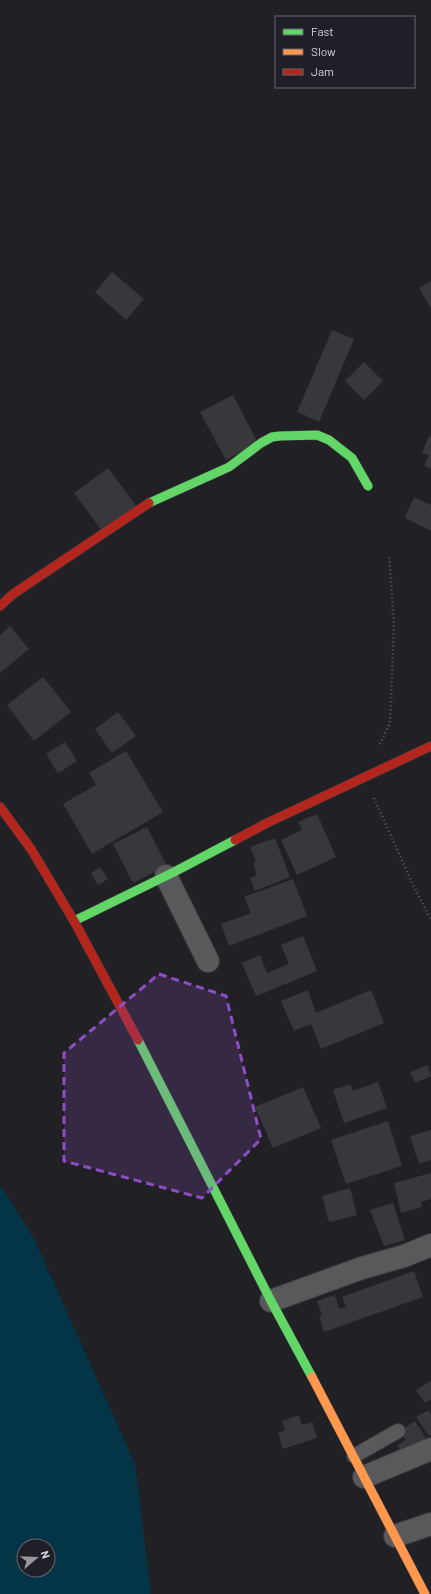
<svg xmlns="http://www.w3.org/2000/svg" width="431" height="1594" font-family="Barlow,sans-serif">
	<rect width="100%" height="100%" fill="#212025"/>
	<path fill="#033547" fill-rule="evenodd" d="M0 1185 34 1238 135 1464 151 1594H0ZM24 1546H48V1570H24Z"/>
	<g fill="#38383c">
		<path d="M112 272 144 299 126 320 95 292Z"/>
		<path d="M431 281V309L419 288Z"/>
		<path d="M332 330 354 339 319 422 297 412Z"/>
		<path d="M364 362 383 381 364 400 345 381Z"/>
		<path d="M233 395 258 443 226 460 200 412Z"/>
		<path d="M429 436 431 437V469L424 466 429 455 422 453Z"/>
		<path d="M108 468 137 507 103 532 74 493Z"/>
		<path d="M414 497 431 505V531L405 518Z"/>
		<path d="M10 626 29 649 0 673V635Z"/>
		<path d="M43 677 71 712 34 741 7 705Z"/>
		<path d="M118 712 136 736 112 753 95 729Z"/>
		<path d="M65 742 77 761 58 773 46 754Z"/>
		<path d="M126 751 163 812 92 854 63 804 96 785 89 773Z"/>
		<path d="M317 814 336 857 297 875 281 840 302 830 298 822Z"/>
		<path d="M147 827 167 866 133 883 113 844Z"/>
		<path d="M275 838 290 877 255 891 250 878 257 875 253 863 256 862 250 847Z"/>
		<path d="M100 867 108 879 98 885 91 873Z"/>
		<path d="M293 879 307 916 229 946 221 924 251 913 244 897Z"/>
		<path d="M303 936 317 971 256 996 242 963 260 955 267 973 289 964 281 945Z"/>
		<path d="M308 990 316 1013 371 990 384 1023 321 1049 311 1024 294 1031 281 1001Z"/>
		<path d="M428 1065 431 1076 415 1083 410 1072Z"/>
		<path d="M378 1082 387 1108 344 1123 333 1090 350 1084 353 1091Z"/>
		<path d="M303 1087 321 1128 273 1148 255 1107Z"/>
		<path d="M388 1121 402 1166 346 1184 331 1140Z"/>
		<path d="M431 1130V1160L419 1164 410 1136Z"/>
		<path d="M431 1173V1199L421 1202 422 1207 401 1213 394 1183Z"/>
		<path d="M350 1188 357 1215 329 1222 322 1196Z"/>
		<path d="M393 1203 405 1240 384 1246 370 1210Z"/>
		<path d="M414 1271 423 1297 324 1332 319 1316 322 1315 317 1301 335 1295 339 1309 346 1307 342 1297Z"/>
		<path d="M431 1381V1399L425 1403 416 1390Z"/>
		<path d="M428 1410 431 1415V1435L429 1436 416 1417Z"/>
		<path d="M299 1415 302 1425 312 1422 317 1438 283 1449 278 1433 285 1430 282 1421Z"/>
		<path d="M415 1421 427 1440 404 1456 397 1445 406 1440 400 1431Z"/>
	</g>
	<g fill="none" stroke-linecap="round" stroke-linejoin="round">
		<g stroke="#3c3b3f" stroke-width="16">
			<path id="lane" d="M354 1456 398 1431"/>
		</g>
		<g stroke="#3c3b3f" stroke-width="24">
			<g id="street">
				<path d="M166 876 208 961"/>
				<path d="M271 1301 362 1268 404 1256 431 1245"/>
				<path d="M364 1477 431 1449"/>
				<path d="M395 1536 431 1524"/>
			</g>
		</g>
		<g stroke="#3c3b3f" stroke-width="10">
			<g id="fast">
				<path d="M149 503 229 467 261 443 272 437 280 436 317 435 329 440 352 458 368 486"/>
				<path d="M74 921 174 872 235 840"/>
				<path d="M138 1040 271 1301 312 1377"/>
			</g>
		</g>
		<g stroke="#3c3b3f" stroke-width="10">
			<path id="slow" d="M312 1377 425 1594"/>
		</g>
		<g stroke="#3c3b3f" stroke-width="10">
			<g id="jam">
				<path d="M0 606 13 594 149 503"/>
				<path d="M0 807 31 849 74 921 138 1040"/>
				<path d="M235 840 267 823 431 746"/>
			</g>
		</g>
		<g stroke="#5e5d61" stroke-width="2.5" stroke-dasharray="1 3" stroke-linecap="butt">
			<path d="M380 744 390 723 394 624 389 555"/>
			<path d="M374 798 413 885 431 920"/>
		</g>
		<use href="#lane" stroke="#59585b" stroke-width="14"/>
		<use href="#street" stroke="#59585b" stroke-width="22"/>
		<use href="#fast" stroke="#63d668" stroke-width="9"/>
		<use href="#slow" stroke="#ff974d" stroke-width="9"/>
		<use href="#jam" stroke="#b3261e" stroke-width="9"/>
	</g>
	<path fill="#8d4ec5" fill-opacity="0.2" stroke="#8d4ec5" stroke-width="3" stroke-dasharray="8 5" stroke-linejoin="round" d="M159 974 226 996 261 1139 202 1198 64 1161V1053Z"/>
	<rect x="275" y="16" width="140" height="72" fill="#201e27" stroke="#69676f"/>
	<rect x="283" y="29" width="20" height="6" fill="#63d668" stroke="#69676f"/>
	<text x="311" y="36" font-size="12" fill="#d6d5db">Fast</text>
	<rect x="283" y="49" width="20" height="6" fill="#ff974d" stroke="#69676f"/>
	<text x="311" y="56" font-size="12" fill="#d6d5db">Slow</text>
	<rect x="283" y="69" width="20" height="6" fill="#b3261e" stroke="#69676f"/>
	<text x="311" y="76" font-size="12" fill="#d6d5db">Jam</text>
	<g transform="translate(36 1558) rotate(71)"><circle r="19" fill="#201e27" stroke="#69676f"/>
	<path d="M0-3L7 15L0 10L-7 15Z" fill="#97969b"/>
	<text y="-6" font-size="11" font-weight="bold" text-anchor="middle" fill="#d6d5db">N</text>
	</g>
</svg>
